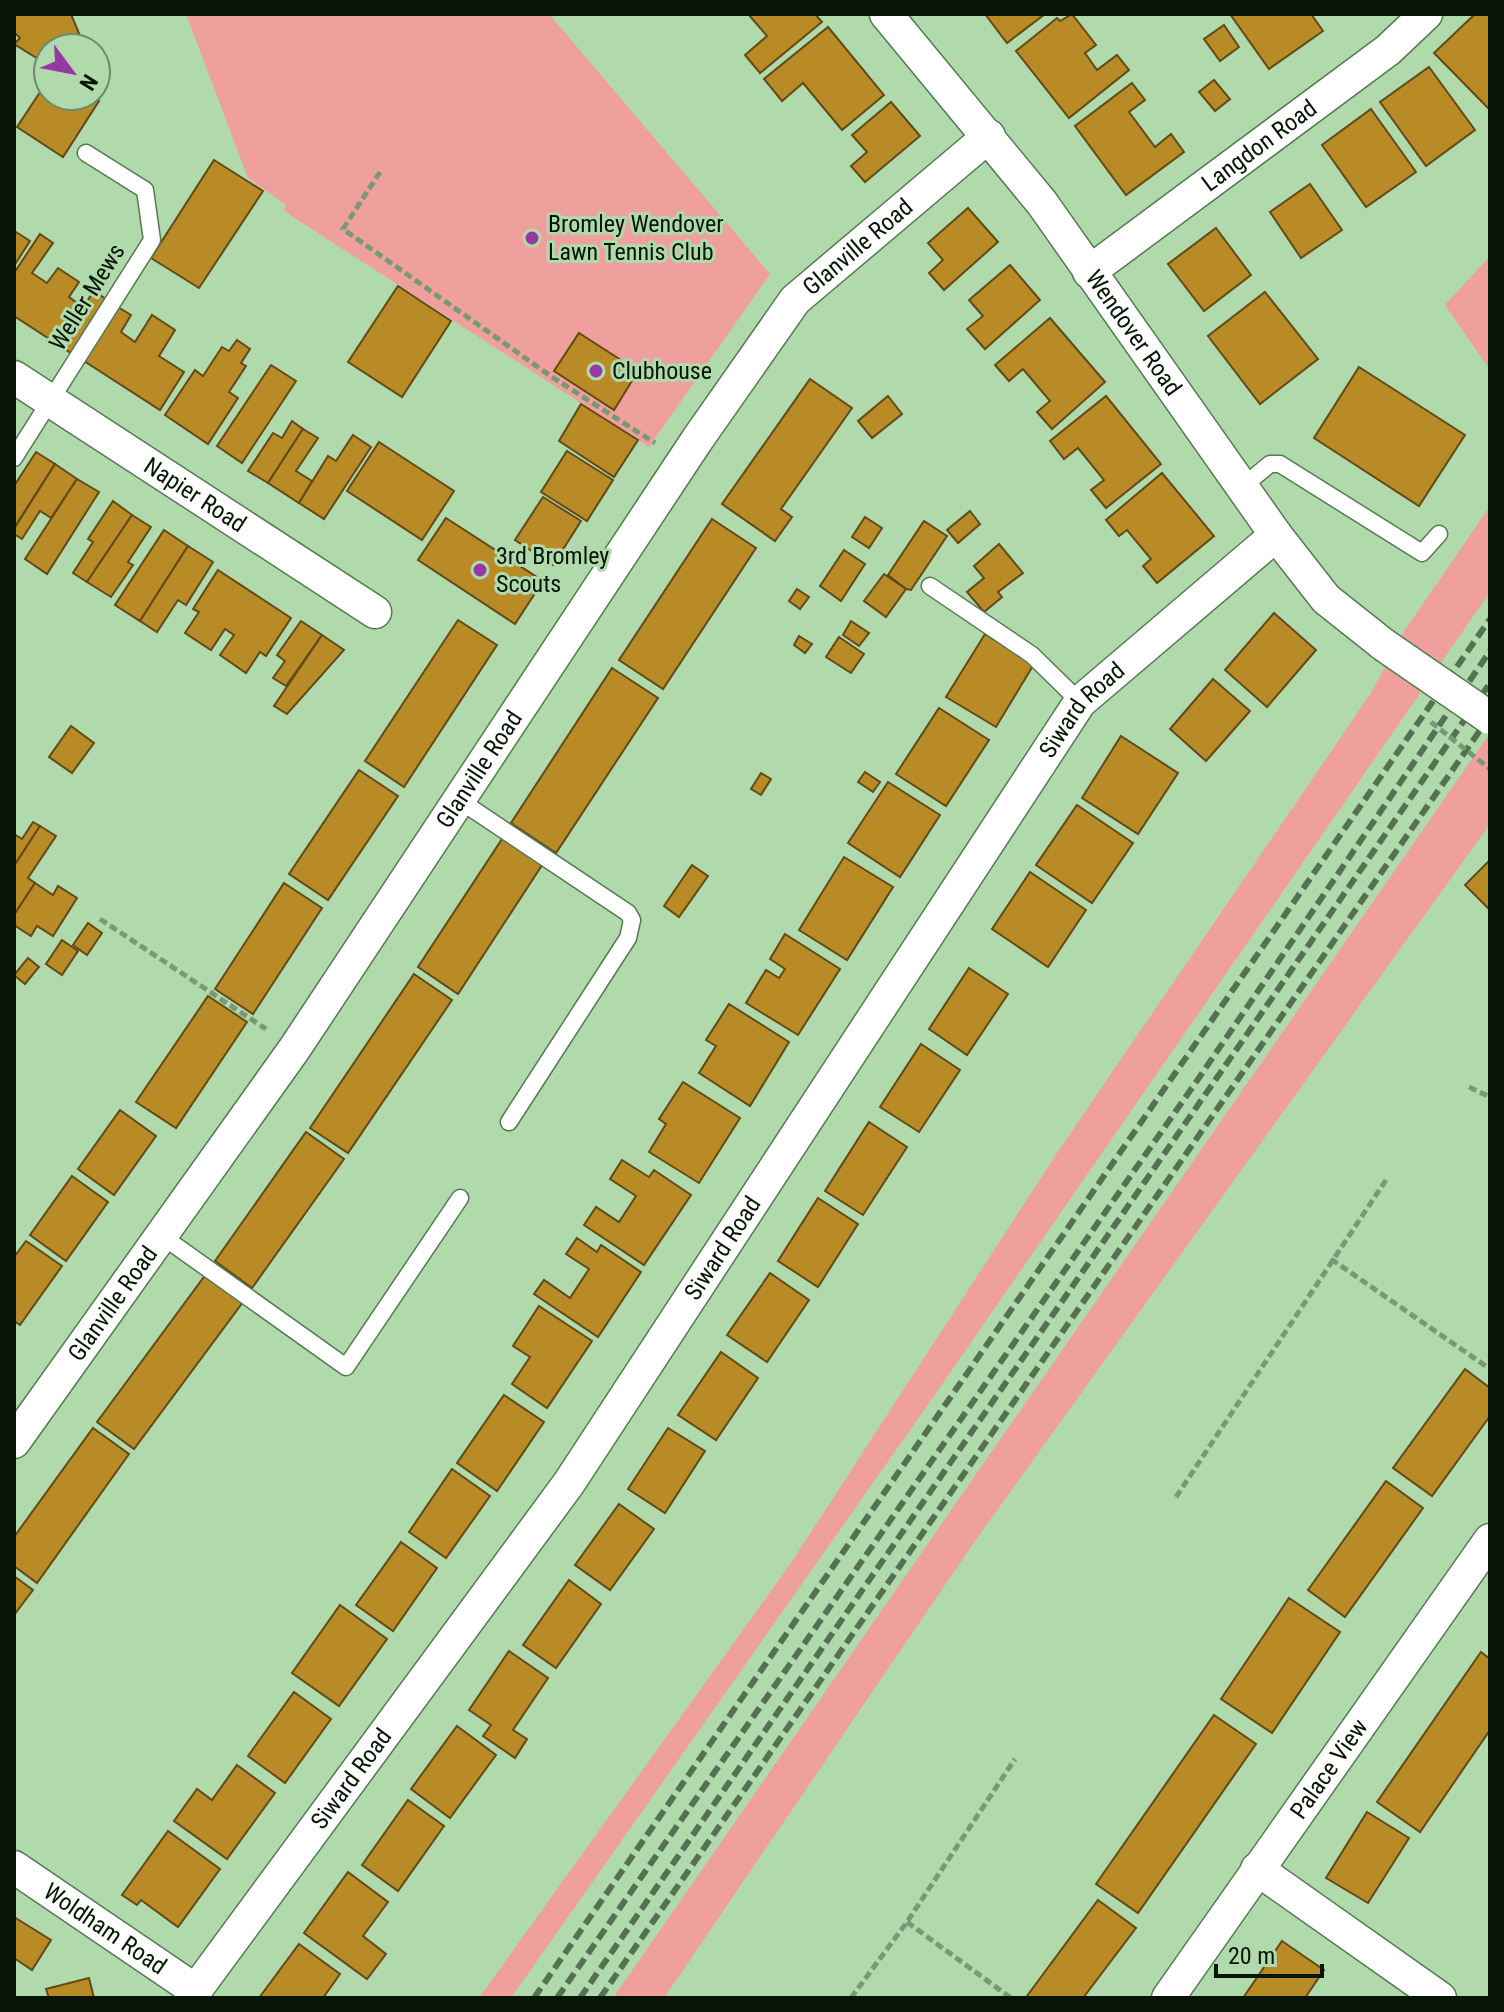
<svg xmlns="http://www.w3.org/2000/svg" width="1504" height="2012" font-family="'Roboto Condensed',sans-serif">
	<rect width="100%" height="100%" fill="#b0d9ac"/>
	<g fill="#f0a09c">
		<path d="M186 14H549L770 274 649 447 284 211 286 205 248 178Z"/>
		<path d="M1490 256V370L1445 305Z"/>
		<path d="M1490 506V592L934 1396 511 1998H479L791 1563 1059 1150 1371 693 1405 630Z"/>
		<path d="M1490 733V824L975 1541 664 1998H613Z"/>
	</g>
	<g fill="#b88b26" stroke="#624a17" stroke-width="2">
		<path d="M14 14H71L85 48H48V65L14 44 20 38 14 32Z"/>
		<path d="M748 14H815L822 22 760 73 745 55 767 36Z"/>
		<path d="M985 14H1045L1007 43Z"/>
		<path d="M1072 14 1096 45 1085 53 1097 70 1117 55 1129 70 1069 118 1016 51 1057 18 1060 21Z"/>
		<path d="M1230 14H1311L1323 31 1269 69Z"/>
		<path d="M1475 14H1490V110L1434 53Z"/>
		<path d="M1224 25 1239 47 1220 61 1204 39Z"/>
		<path d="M828 27 884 95 842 130 803 83 782 101 764 79Z"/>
		<path d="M1429 67 1475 130 1426 166 1380 102Z"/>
		<path d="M48 80V96H91L99 101 63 157 17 127Z"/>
		<path d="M1214 80 1230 99 1215 111 1199 92Z"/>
		<path d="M1132 83 1145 100 1129 112 1155 147 1171 134 1184 152 1126 195 1075 126Z"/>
		<path d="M891 102 920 136 865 182 851 166 867 152 852 135Z"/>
		<path d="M1371 109 1416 172 1366 207 1322 145Z"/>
		<path d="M214 160 263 191 199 288 151 258Z"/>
		<path d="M1310 184 1342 230 1301 258 1270 212Z"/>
		<path d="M968 208 998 242 944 290 929 273 943 260 928 243Z"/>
		<path d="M1216 228 1251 275 1204 311 1168 264Z"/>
		<path d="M16 232 30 241 14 266V235Z"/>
		<path d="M40 234 53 243 32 273 47 283 58 268 79 282 69 297 83 307 94 291 106 299 71 353 14 316V273Z"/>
		<path d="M1010 265 1040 300 985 349 967 329 983 316 969 300Z"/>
		<path d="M398 286 451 321 402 397 348 362Z"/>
		<path d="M1265 292 1318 359 1260 404 1208 336Z"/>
		<path d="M118 307 131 315 121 332 135 342 152 315 175 330 159 356 184 372 160 410 84 361Z"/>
		<path d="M1050 318 1105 382 1052 429 1037 412 1050 401 1023 369 1009 381 995 365Z"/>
		<path d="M579 333 638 371 614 410 554 371Z"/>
		<path d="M237 340 250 349 241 363 246 366 229 392 238 398 208 444 165 415 195 370 203 376 222 347 229 351Z"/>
		<path d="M271 365 296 381 242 463 217 446Z"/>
		<path d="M1359 367 1465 435 1419 506 1314 438Z"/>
		<path d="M810 379 852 408 781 509 792 517 775 541 722 504Z"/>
		<path d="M888 396 902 414 872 438 858 421Z"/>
		<path d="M1106 396 1161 464 1106 508 1091 490 1104 480 1078 448 1064 459 1050 441Z"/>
		<path d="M581 404 638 440 614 477 559 441Z"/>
		<path d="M292 421 303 429 268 483 248 471 273 433 282 438Z"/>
		<path d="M303 429 318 438 296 471 312 481 299 503 268 483Z"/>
		<path d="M353 435 371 447 324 519 299 503 328 456 336 461Z"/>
		<path d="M379 442 454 491 422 540 347 491Z"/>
		<path d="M567 451 613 480 587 521 541 492Z"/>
		<path d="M36 452 55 464 14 528V486Z"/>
		<path d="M55 464 77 479 51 518 40 511 22 539 14 534V529Z"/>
		<path d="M1162 473 1214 536 1157 583 1143 566 1151 559 1127 530 1119 536 1106 520Z"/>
		<path d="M77 479 99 492 47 574 25 559Z"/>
		<path d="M543 497 581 521 553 565 515 540Z"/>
		<path d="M113 501 132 515 87 582 73 573 93 542 88 539Z"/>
		<path d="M970 511 980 524 958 543 947 530Z"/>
		<path d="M132 515 151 527 128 562 133 565 111 597 87 582Z"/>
		<path d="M865 517 882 528 869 548 852 537Z"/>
		<path d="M446 518 543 581 515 624 418 560Z"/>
		<path d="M712 519 756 548 663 689 619 660Z"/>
		<path d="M924 521 947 536 911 590 906 589 888 575Z"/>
		<path d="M164 530 188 546 140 621 115 605Z"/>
		<path d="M999 544 1023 573 998 592 1002 597 984 612 967 592 984 578 974 566Z"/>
		<path d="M188 546 213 562 186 605 178 600 157 632 140 621Z"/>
		<path d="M844 550 865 564 841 601 820 586Z"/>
		<path d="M218 570 291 618 266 656 260 652 246 673 220 655 234 635 225 629 211 650 185 633 199 612 193 609Z"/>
		<path d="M884 574 906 589 886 617 864 601Z"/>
		<path d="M797 589 809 597 800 609 789 601Z"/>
		<path d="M1274 613 1316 650 1267 707 1225 670Z"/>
		<path d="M458 620 497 645 404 787 365 761Z"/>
		<path d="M301 621 322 635 286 686 273 678 285 661 277 655Z"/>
		<path d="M851 621 869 633 859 646 843 635Z"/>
		<path d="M985 634 1034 664 996 727 946 697Z"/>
		<path d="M322 635 344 650 287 714 274 706Z"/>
		<path d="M799 636 812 644 805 653 794 645Z"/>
		<path d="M839 637 864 654 851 673 826 657Z"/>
		<path d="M612 668 658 698 556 853 511 823Z"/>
		<path d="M1213 679 1250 711 1206 761 1170 729Z"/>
		<path d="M939 708 989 740 946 806 896 774Z"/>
		<path d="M71 726 94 743 72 773 49 757Z"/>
		<path d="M1121 736 1178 773 1138 834 1082 798Z"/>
		<path d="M359 770 398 796 328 900 289 874Z"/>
		<path d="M865 772 880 782 873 792 858 782Z"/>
		<path d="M761 773 771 779 761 795 751 789Z"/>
		<path d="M888 782 940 815 900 877 848 843Z"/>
		<path d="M1077 805 1133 843 1092 903 1036 865Z"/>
		<path d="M33 822 40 826 14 866V834L22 839Z"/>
		<path d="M40 826 56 836 28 878 35 883 14 915V866Z"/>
		<path d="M506 833 546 859 458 994 418 967Z"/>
		<path d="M844 857 893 887 847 960 799 930Z"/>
		<path d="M1490 860V910L1465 885Z"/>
		<path d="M692 865 708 876 679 917 664 906Z"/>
		<path d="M1030 872 1086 910 1048 967 992 929Z"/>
		<path d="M35 883 53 895 58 886 77 898 53 936 37 926 31 936 14 925V915Z"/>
		<path d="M284 883 322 908 253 1014 215 989Z"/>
		<path d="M88 923 102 933 87 955 73 945Z"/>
		<path d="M785 934 840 969 798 1035 746 1003 766 970 779 978 785 969 770 959Z"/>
		<path d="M62 940 78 951 62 975 46 964Z"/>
		<path d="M28 958 39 967 25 984 14 975Z"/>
		<path d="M969 968 1008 994 967 1055 929 1029Z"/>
		<path d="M414 974 452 1000 348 1153 310 1128Z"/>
		<path d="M208 996 247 1022 176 1128 136 1102Z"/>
		<path d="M729 1004 789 1042 750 1106 699 1073 716 1046 706 1040Z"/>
		<path d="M921 1044 960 1070 919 1132 880 1107Z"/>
		<path d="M683 1082 740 1118 699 1183 649 1152 666 1124 659 1119Z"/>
		<path d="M120 1110 156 1136 114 1195 78 1169Z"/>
		<path d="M869 1122 907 1147 863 1215 825 1191Z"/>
		<path d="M306 1132 344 1159 252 1288 215 1261Z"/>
		<path d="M622 1160 649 1177 654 1170 691 1195 644 1265 584 1225 596 1207 619 1222 636 1196 610 1179Z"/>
		<path d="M72 1176 108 1202 66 1261 30 1235Z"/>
		<path d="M818 1198 858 1224 818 1287 778 1261Z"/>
		<path d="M577 1238 597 1252 601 1245 641 1272 598 1337 534 1294 544 1280 570 1298 589 1269 566 1254Z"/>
		<path d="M26 1241 62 1266 20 1325 14 1321V1257Z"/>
		<path d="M209 1270 246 1298 134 1449 97 1422Z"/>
		<path d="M770 1273 809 1300 767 1362 727 1335Z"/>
		<path d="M539 1306 592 1341 547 1408 512 1384 530 1357 513 1346Z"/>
		<path d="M721 1352 758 1378 716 1440 678 1415Z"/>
		<path d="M1465 1369 1490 1388V1416L1432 1496 1393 1468Z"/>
		<path d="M504 1395 544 1422 497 1491 457 1463Z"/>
		<path d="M93 1428 129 1454 37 1583 14 1566V1537Z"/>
		<path d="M668 1428 705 1451 665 1513 628 1489Z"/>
		<path d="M452 1469 490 1496 446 1558 409 1532Z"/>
		<path d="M1386 1481 1423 1508 1345 1617 1308 1590Z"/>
		<path d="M619 1504 654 1529 610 1590 575 1565Z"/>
		<path d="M401 1542 437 1568 393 1631 356 1605Z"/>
		<path d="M14 1576 33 1590 14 1615Z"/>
		<path d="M569 1580 601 1604 556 1668 523 1645Z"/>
		<path d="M1289 1598 1340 1632 1272 1733 1221 1699Z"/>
		<path d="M340 1605 387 1639 339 1706 292 1673Z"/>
		<path d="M509 1651 548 1678 513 1730 527 1739 515 1758 483 1736 491 1725 469 1710Z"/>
		<path d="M1481 1652 1490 1659V1730L1420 1832 1377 1802Z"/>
		<path d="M294 1692 331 1719 285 1783 248 1756Z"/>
		<path d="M1214 1715 1256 1744 1138 1913 1096 1884Z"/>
		<path d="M457 1726 496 1755 450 1818 411 1789Z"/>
		<path d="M237 1765 275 1793 227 1859 174 1821 197 1789 212 1800Z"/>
		<path d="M408 1800 444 1826 398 1891 362 1865Z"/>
		<path d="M1367 1812 1409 1838 1368 1903 1326 1878Z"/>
		<path d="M168 1831 220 1869 178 1927 141 1900 137 1905 122 1895Z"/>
		<path d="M348 1872 388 1902 363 1936 386 1954 367 1979 304 1933Z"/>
		<path d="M1098 1900 1136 1928 1083 1998H1030L1027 1996Z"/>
		<path d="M14 1917 51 1940 32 1970 14 1958Z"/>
		<path d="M1282 1941 1324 1970 1305 1998H1243Z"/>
		<path d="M299 1944 340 1974 323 1998H259Z"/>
		<path d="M89 1978 94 1998H49L46 1989Z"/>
	</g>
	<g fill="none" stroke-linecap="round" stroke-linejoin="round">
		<g stroke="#557a52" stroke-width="19">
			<g id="lane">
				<path d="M14 458 152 240 145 190 86 153"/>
				<path d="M1242 487 1270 464H1280L1422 553 1439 534"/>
				<path d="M930 586 1032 655 1080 702"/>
				<path d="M459 800 628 913 632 920 628 938 509 1122"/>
				<path d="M162 1236 346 1367 460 1198"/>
			</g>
		</g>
		<g stroke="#557a52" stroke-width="35">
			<g id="street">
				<path id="s1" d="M886 14 1042 203 1276 535 1326 599 1384 645"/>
				<path id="s2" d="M1089 272 1388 50 1426 14"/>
				<path id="s3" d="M14 377 375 612"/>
				<path id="s4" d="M14 1442 295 1048 697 440 795 300 989 136"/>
				<path id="s5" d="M14 1867 195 1990"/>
				<path d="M1257 1869 1440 1998"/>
				<path id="s6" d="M190 1998 569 1483 1080 702 1276 535"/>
				<path id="s7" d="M1168 1998 1490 1540"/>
			</g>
		</g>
		<g stroke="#799976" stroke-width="5" stroke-dasharray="8 4" stroke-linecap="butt">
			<path d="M380 172 343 229 552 377 655 443"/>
			<path d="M100 919 266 1029"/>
			<path d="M1469 1087 1490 1097"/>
			<path d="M1331 1259 1490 1369"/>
			<path d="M1176 1497 1388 1177"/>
			<path d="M907 1922 1011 1998"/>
			<path d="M851 1998 907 1922 1015 1759"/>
		</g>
		<use href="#lane" stroke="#fff" stroke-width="16"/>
		<use href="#street" stroke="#fff" stroke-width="32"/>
		<g stroke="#567053" stroke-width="6" stroke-dasharray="12 6" stroke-linecap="butt">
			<path d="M534 1998 1490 619"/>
			<path d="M557 1998 1194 1085 1490 651"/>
			<path d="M580 1998 1490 683"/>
			<path d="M600 1998 1490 716"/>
		</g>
		<g stroke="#557a52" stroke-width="35" stroke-linecap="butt">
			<path id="street-bridge" d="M1384 645 1490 718"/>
		</g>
		<path stroke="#799976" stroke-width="5" stroke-dasharray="8 4" stroke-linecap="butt" d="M1431 722 1490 769"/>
		<use href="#street-bridge" stroke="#fff" stroke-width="32"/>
	</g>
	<g fill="#9639a3" stroke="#b0d9ac" stroke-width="3">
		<circle cx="532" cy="238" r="8"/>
		<circle cx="596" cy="371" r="8"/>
		<circle cx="480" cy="570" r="8"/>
	</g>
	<g text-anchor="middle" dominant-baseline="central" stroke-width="6" stroke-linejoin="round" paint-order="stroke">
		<g font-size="24" fill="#071506" stroke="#b0d9ac">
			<text stroke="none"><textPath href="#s2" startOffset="212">Langdon Road</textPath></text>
			<text stroke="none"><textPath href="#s4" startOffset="1466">Glanville Road</textPath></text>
			<text transform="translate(87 297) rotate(-58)">Weller Mews</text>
			<text stroke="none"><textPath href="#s1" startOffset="404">Wendover Road</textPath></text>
			<text stroke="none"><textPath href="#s3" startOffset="216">Napier Road</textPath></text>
			<text stroke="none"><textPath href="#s6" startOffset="1568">Siward Road</textPath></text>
			<text stroke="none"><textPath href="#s4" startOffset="818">Glanville Road</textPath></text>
			<text stroke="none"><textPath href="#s6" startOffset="920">Siward Road</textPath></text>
			<text stroke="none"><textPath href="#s4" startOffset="170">Glanville Road</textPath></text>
			<text stroke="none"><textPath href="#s7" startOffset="280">Palace View</textPath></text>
			<text stroke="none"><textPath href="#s6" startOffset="272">Siward Road</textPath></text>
			<text stroke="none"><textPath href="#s5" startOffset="110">Woldham Road</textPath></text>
		</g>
		<g font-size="24" fill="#071506" stroke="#b0d9ac" text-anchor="start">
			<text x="548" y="224">Bromley Wendover<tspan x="548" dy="28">Lawn Tennis Club</tspan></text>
			<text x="612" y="371">Clubhouse</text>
			<text x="496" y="556">3rd Bromley<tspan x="496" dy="28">Scouts</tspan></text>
		</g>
	</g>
	<rect width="1504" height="2012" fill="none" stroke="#071506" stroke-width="32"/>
	<g transform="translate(72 72) rotate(122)"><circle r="38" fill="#b0d9ac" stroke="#6c8b6a" stroke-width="2"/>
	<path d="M0-6L14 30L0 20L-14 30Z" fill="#9639a3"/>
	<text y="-12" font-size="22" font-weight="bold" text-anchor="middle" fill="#071506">N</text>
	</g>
	<path d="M1216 1964v12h106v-12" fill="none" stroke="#071506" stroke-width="4"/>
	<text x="1228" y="1964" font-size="24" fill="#071506" stroke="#b0d9ac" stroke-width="6" paint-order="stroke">20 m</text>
</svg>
